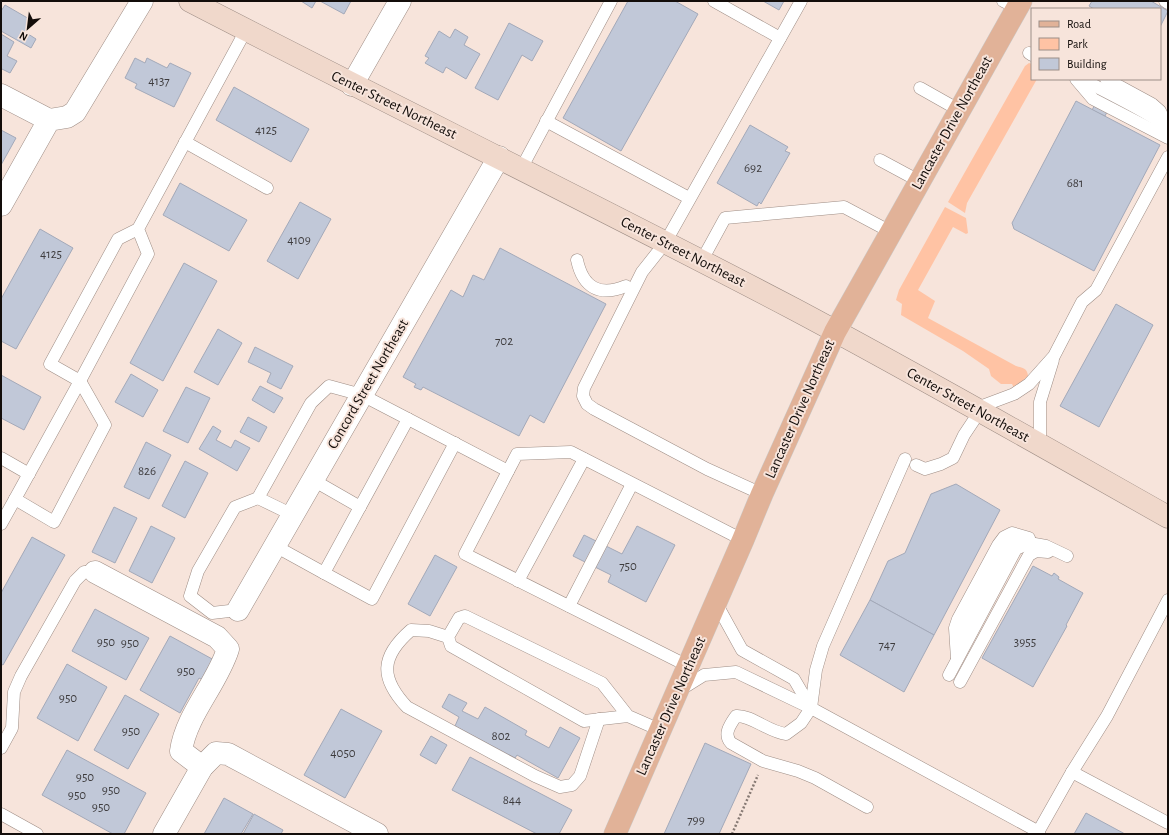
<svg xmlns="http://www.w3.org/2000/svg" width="1169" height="835" font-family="'Alegreya Sans',sans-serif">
	<rect width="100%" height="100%" fill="#f7e4db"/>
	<g fill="#ffc3a4">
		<path d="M1029 63 1032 64V79H1037L967 203 965 213 948 202 1025 66Z"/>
		<path d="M945 207 966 218 968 233 966 234 953 227 918 290 935 301 928 318 1016 366C1023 368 1027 368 1028 376L1014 388 1012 384H1001L991 376 989 369 963 351 901 315 902 304 896 300 899 290Z"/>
	</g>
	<g fill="#c1c8d8" stroke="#a3a9b9">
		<path d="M301 1H316L312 8Z"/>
		<path d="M320 1H351L344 14Z"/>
		<path d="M628 1H675L698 14 621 151 563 118Z"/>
		<path d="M763 1H784L779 10Z"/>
		<path d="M1092 1H1151L1168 11 1160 27V9H1094L1089 6Z"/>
		<path d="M5 5 31 20 25 32 36 39 31 48 1 31V11Z"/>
		<path d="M509 23 543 41 532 61 522 55 498 100 475 88Z"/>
		<path d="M455 29 468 37 464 45 480 54 466 79 446 67 443 73 425 63 429 58 425 56 439 31 450 38Z"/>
		<path d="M1 34 14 42 7 56 17 61 10 73 2 69 1 71Z"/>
		<path d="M135 58 145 63 147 58 167 68 170 63 191 73 174 107 135 88 137 84 125 78Z"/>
		<path d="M234 87 309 129 291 162 216 120Z"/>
		<path d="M1102 92 1114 98 1105 116 1092 110Z"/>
		<path d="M1076 101 1160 145 1094 271 1014 229 1012 223Z"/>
		<path d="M750 125 788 147 785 151 790 153 761 204 759 202 757 206 717 183Z"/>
		<path d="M1 130 16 138 1 165Z"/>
		<path d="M180 183 247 220 229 251 163 215Z"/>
		<path d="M300 202 331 219 298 279 267 261Z"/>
		<path d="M40 229 73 248 16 349 1 341V299Z"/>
		<path d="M500 248 606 304 544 423 530 415 519 436 423 387 421 390 414 387 416 384 403 377 451 290 463 297 473 275 484 280Z"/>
		<path d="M184 263 217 281 163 381 130 363Z"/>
		<path d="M1116 304 1153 325 1099 427 1060 406Z"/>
		<path d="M218 329 242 343 218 385 194 372Z"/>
		<path d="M255 347 293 366 281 389 267 382 271 373 248 362Z"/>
		<path d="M131 374 158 390 143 417 115 402Z"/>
		<path d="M1 375 41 397 24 430 1 418Z"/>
		<path d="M260 386 283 398 274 413 252 400Z"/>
		<path d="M186 387 210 398 188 443 163 431Z"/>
		<path d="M248 417 267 427 259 442 240 432Z"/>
		<path d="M213 426 221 431 216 440 231 448 235 440 250 448 237 471 199 449Z"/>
		<path d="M146 442 171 455 149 499 124 487Z"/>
		<path d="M185 461 208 473 185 518 162 506Z"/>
		<path d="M956 484 1000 510 934 635 870 600 888 561 905 553 931 494Z"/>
		<path d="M114 507 137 518 115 563 92 552Z"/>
		<path d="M151 526 175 538 152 583 129 571Z"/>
		<path d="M637 526 675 545 646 602 608 582 611 575 573 556 584 535 622 554Z"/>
		<path d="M32 537 65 555 3 665 1 664V593Z"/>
		<path d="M435 555 457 567 430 616 408 604Z"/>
		<path d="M1033 566 1052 576 1054 573 1059 577 1058 579 1083 593 1066 625 1067 626 1033 687 982 658Z"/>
		<path d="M870 600 934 635 904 692 840 655Z"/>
		<path d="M95 609 149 638 126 680 72 651Z"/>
		<path d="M170 636 214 660 203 680 199 678 180 713 140 690Z"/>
		<path d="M67 664 107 687 78 741 37 718Z"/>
		<path d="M449 694 467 703 462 711 478 719 485 707 527 731 525 735 549 748 560 727 580 738 558 778 517 755 515 758 455 726 459 717 442 707Z"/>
		<path d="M125 695 159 714 128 769 94 750Z"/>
		<path d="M341 709 382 731 345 798 304 775Z"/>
		<path d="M431 736 447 745 436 764 420 755Z"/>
		<path d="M705 743 751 764 719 834H664Z"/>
		<path d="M67 750 146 793 124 834H113L42 795Z"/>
		<path d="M470 757 572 810 559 834H537L452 790Z"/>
		<path d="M224 798 253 814 241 834H204Z"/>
		<path d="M1086 813 1125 834H1074Z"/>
		<path d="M254 814 283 830 281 834H243Z"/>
	</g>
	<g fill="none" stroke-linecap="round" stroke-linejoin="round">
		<g stroke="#9e8d85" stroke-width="13">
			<g id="service">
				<path d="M714 1 780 38"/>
				<path d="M1003 1 1017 8"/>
				<path d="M1165 1 1168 3"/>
				<path d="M1029 53 1032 55"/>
				<path d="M1076 79 1093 99 1168 138"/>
				<path d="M1082 79C1096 87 1164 119 1168 130"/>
				<path d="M1106 79 1152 104 1160 111 1167 126"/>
				<path d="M920 88 959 110"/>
				<path d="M546 121 689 198"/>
				<path d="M185 142 267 188"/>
				<path d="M880 160 919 181"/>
				<path d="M521 169 611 1"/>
				<path d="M138 229 148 254 80 381 50 364 118 239 138 229 246 30"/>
				<path d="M577 260C583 288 600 297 626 286"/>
				<path d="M701 262 725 218 844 207 891 232"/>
				<path d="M80 381 105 425 54 522 15 499Z"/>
				<path d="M974 409 1014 394 1029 384 1054 356 1082 302 1096 290 1168 157"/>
				<path d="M1040 445V402L1053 360"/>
				<path d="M1 458 29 474"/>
				<path d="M916 465 925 469 941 464 953 458 964 435 980 411"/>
				<path d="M313 480 360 507 408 419"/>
				<path d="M762 494 707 469 594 409 587 404 583 396 584 388 642 272 665 243 801 1"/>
				<path d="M258 498 293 515"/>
				<path d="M1 524 15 499"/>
				<path d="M275 546 324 573 360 507"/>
				<path d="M324 573 372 599 455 443"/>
				<path d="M518 581 584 459"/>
				<path d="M716 603 742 650 794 679 811 708"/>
				<path d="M569 606 632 484"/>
				<path d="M238 610 212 613 190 596 198 571 235 507 258 498 311 403 329 386 362 395 508 471"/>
				<path d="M448 637 429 631 411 630C380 657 380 678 407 707L535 776 560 787 572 785 580 776 599 719"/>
				<path d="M963 643 965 624 1003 553 1011 542 1019 537 1025 538"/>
				<path d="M957 659 955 628 958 619 998 545 1004 537 1012 533 1029 538"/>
				<path d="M688 666 465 554 517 454 571 452 743 540"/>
				<path d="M949 675 1016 549 1029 543 1046 546 1067 556"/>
				<path d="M960 682 1029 555 1036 551 1048 552"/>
				<path d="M680 690 704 675 736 672 811 708 1039 832"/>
				<path d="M628 716 584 721 451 646 448 637 459 618 465 616 602 683 628 716 660 730"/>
				<path d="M1 748 12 728 14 692 21 676 75 581 84 572H95"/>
				<path d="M1072 772 1107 716 1168 600"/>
				<path d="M867 807 815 778 798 771 763 761 731 743C723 734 730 725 736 716 752 715 768 732 786 734L801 723 811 708 816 670 823 646 905 459"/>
				<path d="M1 814 37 834"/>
				<path d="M1037 834 1072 772 1168 823"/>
			</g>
		</g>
		<g stroke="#9e8d85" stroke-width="23">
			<g id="minor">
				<path d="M352 85 400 1"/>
				<path d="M1 95 49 120"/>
				<path d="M1 205 49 120 67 117 75 112 142 1"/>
				<path d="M95 572 217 637 228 649C217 684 186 715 181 751L202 767"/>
				<path d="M238 610 499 157"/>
				<path d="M164 834 202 767 216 753 228 754 377 834"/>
			</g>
		</g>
		<g stroke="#9e8d85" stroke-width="23">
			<path id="secondary" d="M190 1C391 105 594 204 794 309 920 376 1044 447 1168 517"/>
		</g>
		<g stroke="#cbcac9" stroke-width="23">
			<path id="primary" d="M615 834 743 540 762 494 835 332 1021 1"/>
		</g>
		<path stroke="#877a74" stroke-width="2.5" stroke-dasharray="2 2" stroke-linecap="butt" d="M732 834 758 775"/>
		<use href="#service" stroke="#fff" stroke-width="12"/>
		<use href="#minor" stroke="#fff" stroke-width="22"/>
		<use href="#secondary" stroke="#f0d8cb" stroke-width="22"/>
		<use href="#primary" stroke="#e1b298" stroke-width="22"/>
	</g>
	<g text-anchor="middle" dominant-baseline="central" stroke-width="4" stroke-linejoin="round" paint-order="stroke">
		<g font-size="13" fill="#3e3c3e">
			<text x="159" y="81">4137</text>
			<text x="266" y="130">4125</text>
			<text x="753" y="168">692</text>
			<text x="1075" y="183">681</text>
			<text x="299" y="240">4109</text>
			<text x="51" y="254">4125</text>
			<text x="504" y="341">702</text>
			<text x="147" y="471">826</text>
			<text x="628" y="566">750</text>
			<text x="106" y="642">950</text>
			<text x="1025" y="642">3955</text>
			<text x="130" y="643">950</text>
			<text x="887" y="645">747</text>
			<text x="186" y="671">950</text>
			<text x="68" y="698">950</text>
			<text x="131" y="731">950</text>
			<text x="501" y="736">802</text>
			<text x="343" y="753">4050</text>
			<text x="85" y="777">950</text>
			<text x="111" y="790">950</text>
			<text x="77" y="795">950</text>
			<text x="512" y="800">844</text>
			<text x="101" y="807">950</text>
			<text x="696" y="820">799</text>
		</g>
		<g font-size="15" fill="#130d0a" stroke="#f7e4db">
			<text transform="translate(394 105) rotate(26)">Center Street Northeast</text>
			<text transform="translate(952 123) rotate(-61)">Lancaster Drive Northeast</text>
			<text transform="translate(683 252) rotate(27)">Center Street Northeast</text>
			<text transform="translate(368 384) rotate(-60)">Concord Street Northeast</text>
			<text transform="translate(968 405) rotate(29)">Center Street Northeast</text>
			<text transform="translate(800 409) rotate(-66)">Lancaster Drive Northeast</text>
			<text transform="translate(671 706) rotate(-66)">Lancaster Drive Northeast</text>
		</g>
	</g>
	<rect width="1169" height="835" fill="none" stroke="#130d0a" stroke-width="4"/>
	<rect x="1031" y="8" width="130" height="72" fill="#f7e4db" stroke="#9c8e87"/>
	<rect x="1039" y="21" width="20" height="6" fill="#e1b298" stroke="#9c8e87"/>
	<text x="1067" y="28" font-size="12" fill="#130d0a">Road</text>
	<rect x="1039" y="38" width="20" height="12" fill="#ffc3a4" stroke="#9c8e87"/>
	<text x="1067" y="48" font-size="12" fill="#130d0a">Park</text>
	<rect x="1039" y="58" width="20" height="12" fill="#c1c8d8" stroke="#9c8e87"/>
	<text x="1067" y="68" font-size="12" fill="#130d0a">Building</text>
	<g transform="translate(28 28) rotate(208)" stroke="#f7e4db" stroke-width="3" paint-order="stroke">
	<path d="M0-3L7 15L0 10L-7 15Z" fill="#130d0a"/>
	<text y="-6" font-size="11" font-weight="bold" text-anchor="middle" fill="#130d0a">N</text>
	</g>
</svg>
